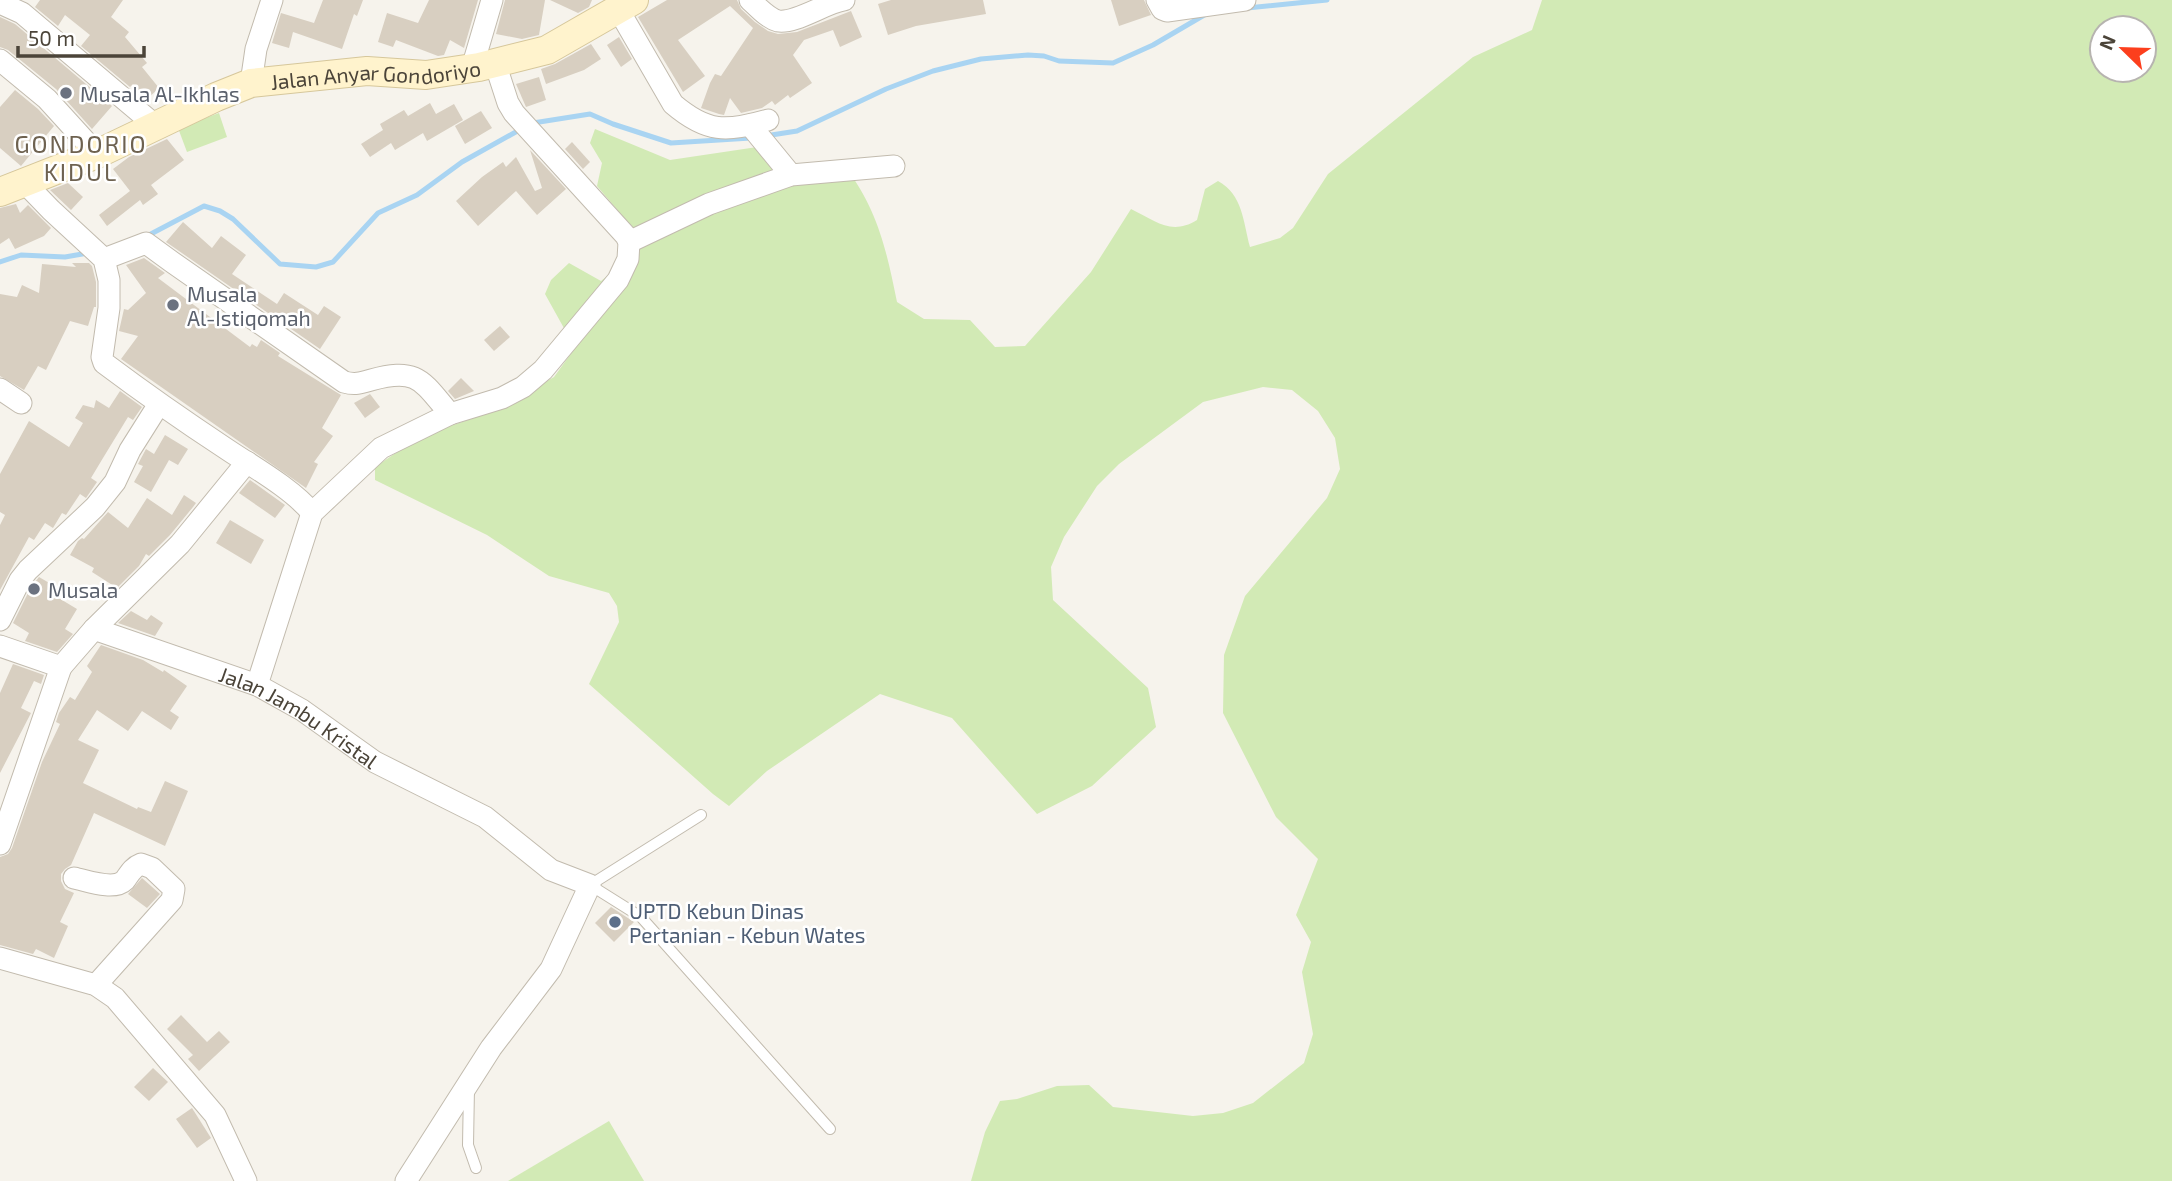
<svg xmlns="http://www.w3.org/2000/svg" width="2172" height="1181" font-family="'Exo 2',sans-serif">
	<rect width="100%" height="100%" fill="#f6f3ec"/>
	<g fill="#d2eab5" fill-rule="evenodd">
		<path d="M1542 0H2172V1181H971L985 1132 1000 1101 1017 1099 1057 1086 1089 1085 1113 1107 1193 1116 1223 1113 1253 1103 1304 1063 1313 1034 1302 972 1311 942 1296 915 1318 859 1276 817 1223 713 1224 655 1245 596 1327 498 1340 469 1335 438 1318 411 1292 390 1263 387 1203 402 1119 464 1097 486 1064 537 1051 567 1053 600 1148 688 1156 727 1092 786 1037 814 952 718 880 694 767 771 729 806 713 794 589 684 619 622 617 606 609 593 549 576 487 535 375 480V467L421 436 494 411 554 377 575 348 545 294 551 280 569 263 601 281 638 251 630 225 597 186 602 163 590 143 595 129 670 160 764 146 784 168 845 166C878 211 886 248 897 302L924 319 970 320 995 347 1025 346 1091 272 1131 209C1156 221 1171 236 1197 220L1205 189 1218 181C1243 195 1243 221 1250 247L1280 238 1293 228 1328 174 1473 57 1532 30ZM2102 28H2144V70H2102Z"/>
		<path d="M219 113 227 137 187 152 178 128Z"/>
		<path d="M609 1121 644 1181H508Z"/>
	</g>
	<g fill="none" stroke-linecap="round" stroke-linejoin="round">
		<g stroke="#a9d4f2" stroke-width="5">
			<path d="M1247 8 1327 0"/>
			<path d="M533 123 590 114 613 124 671 143 751 138"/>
			<path d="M765 136 797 131 886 89 933 71 981 59 1028 55 1044 56 1059 61 1113 63 1153 45 1206 14"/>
			<path d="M147 236 204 206 220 211 233 219 280 264 316 267 333 262 378 213 417 195 462 162 521 129"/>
			<path d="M0 262 21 255 65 257 88 253"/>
		</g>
	</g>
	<g fill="#d8cfc1">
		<path d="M40 0H123L111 17 129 32 125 37 147 63 142 67 159 88 146 100 133 84 130 87 81 46 90 35 65 15 58 26 35 7Z"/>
		<path d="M323 0H363L357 16 354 14 342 49 293 32 289 48 272 43 281 13 314 23Z"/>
		<path d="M429 0H478L464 48 450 40 444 55 438 56 396 40 393 47 378 42 387 13 418 23Z"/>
		<path d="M505 0H545L539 35 522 39 496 34Z"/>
		<path d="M550 0H592L589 7 578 13Z"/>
		<path d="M667 0H737L741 9 755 22 768 31 778 34 797 32 851 11 862 37 840 47 833 30 804 40 793 55 812 83 790 98 788 95 775 105 772 101 762 108 741 113 730 98 724 115 719 114 701 108 710 83 715 74 721 76 753 28 730 6 678 40 705 76 683 92 638 17Z"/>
		<path d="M891 0H983L986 14 916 26 888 35 878 4Z"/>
		<path d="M1111 0H1144L1151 15 1119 26Z"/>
		<path d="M0 17 15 24 112 106 92 129 56 89 8 50 0 47Z"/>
		<path d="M619 37 632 59 621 67 607 45Z"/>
		<path d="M591 44 601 59 584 70 546 84 541 69 555 64Z"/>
		<path d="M539 77 546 100 526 107 516 84Z"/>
		<path d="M15 90 38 109 54 126 21 166 0 148V107Z"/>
		<path d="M430 103 436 114 454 104 463 120 427 141 423 133 395 150 391 143 370 157 361 144 383 130 380 124 404 110 408 116Z"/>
		<path d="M481 111 492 128 465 144 455 126Z"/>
		<path d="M167 139 184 160 151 185 158 194 143 205 140 200 107 226 99 215 130 191 113 169 129 157Z"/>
		<path d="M572 142 590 162 583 169 565 149Z"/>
		<path d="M530 150 566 189 537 215 516 191 478 226 456 201 482 177 503 162 506 167 516 157 535 191 542 188Z"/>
		<path d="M68 183 83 197 71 210 50 190Z"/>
		<path d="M16 204 20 213 28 205 51 228 44 236 15 249 9 238 0 244V208Z"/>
		<path d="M183 222 212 248 221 236 246 255 232 274 277 304 284 293 318 315 324 306 341 317 320 349 166 242Z"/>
		<path d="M144 258 165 273 158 278 250 347 252 344 257 347 261 340 280 353 278 356 341 395 322 428 333 436 314 462 318 464 306 488 121 359 138 336 119 331 124 309 128 310 146 293 126 265Z"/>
		<path d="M72 263H89L92 266 96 282V307H94L88 326 70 321 46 370 38 366 24 390 0 376V294L17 297 22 285 39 293 42 264 76 267Z"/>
		<path d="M500 326 510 337 494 351 484 340Z"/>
		<path d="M461 378 474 391 455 399 448 391Z"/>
		<path d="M120 391 142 407 133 420 128 417 103 458 91 478 97 482 86 498 80 494 66 515 62 513 53 528 45 523 34 540 29 537 0 590V525L5 515 0 512V474L29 421 69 447 83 423 75 418 83 405 94 408 96 400 109 408Z"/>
		<path d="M370 394 380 407 365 418 354 403Z"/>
		<path d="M165 435 188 449 178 465 169 460 151 492 134 482 143 466 138 464 146 449 154 454Z"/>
		<path d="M250 480 285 505 275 518 239 493Z"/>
		<path d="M184 495 196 503 193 507 170 535 149 556 146 554 139 566 117 588 92 572 94 568 70 555 78 541 82 538 84 539 108 512 128 528 147 498 172 515Z"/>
		<path d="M230 520 264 540 251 564 216 543Z"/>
		<path d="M39 577 51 584 47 591 77 609 65 629 73 634 57 652 25 641 29 633 13 623 31 587Z"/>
		<path d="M131 611 147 620 151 615 163 623 155 636 118 623Z"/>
		<path d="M101 645 143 660 163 672 164 670 187 686 170 711 179 717 171 730 142 711 128 731 97 710 78 740 99 750 83 783 137 809 138 807 151 812 165 781 188 791 165 846 94 813 71 865 65 869 61 874V881L65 889 74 893 60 922 68 926 54 958 36 949 33 954 0 945V857L8 854 12 848 42 762 60 724 56 722 59 713 70 697 75 700 92 672 87 666Z"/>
		<path d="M13 664 44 675 41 684 34 681 21 708 31 713 0 773V693Z"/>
		<path d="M142 878 160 894 147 908 128 894Z"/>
		<path d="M611 907 634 922 614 942 595 923Z"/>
		<path d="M181 1015 207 1042 219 1031 230 1042 199 1071 188 1059 193 1055 167 1029Z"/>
		<path d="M153 1068 168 1082 149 1101 134 1087Z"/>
		<path d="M192 1108 211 1138 197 1148 176 1119Z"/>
	</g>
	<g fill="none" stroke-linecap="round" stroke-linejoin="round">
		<g stroke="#c2bbae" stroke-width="12">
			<g id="lane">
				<path d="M701 815 590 885 641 917 830 1129"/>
				<path d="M469 1088 468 1145 476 1168"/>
			</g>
		</g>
		<g stroke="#c2bbae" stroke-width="23">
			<g id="street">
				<path d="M750 0C758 7 767 18 778 21 795 24 825 3 844 0"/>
				<path d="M1157 0 1162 9 1167 11 1245 0"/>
				<path d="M0 3 22 13 156 126"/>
				<path d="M618 9 673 104C707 133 726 132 768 120"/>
				<path d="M0 60 47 99 97 154"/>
				<path d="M472 68 492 0"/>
				<path d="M251 83 256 49 272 0"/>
				<path d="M750 125 791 175"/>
				<path d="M24 182 51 210 104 259 109 280V308L102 357 104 363C144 393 184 421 225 448 250 465 293 489 312 513"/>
				<path d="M629 242 709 204 791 175 894 166"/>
				<path d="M104 259 146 243 172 262 344 382C355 385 361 383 371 380 418 367 422 381 450 414"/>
				<path d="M0 389 21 403"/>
				<path d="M0 620 20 580 28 570 95 507 115 482 130 450 159 404"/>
				<path id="s1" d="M94 629 257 685 302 710 375 762 485 817 551 870 590 885 551 969 491 1048 406 1181"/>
				<path d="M0 646 61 667 94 629 180 544 247 462"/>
				<path d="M257 685 312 513 381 448 450 414 502 398 523 387 543 370 618 280 628 259 629 242 626 236 514 113 508 103 495 63"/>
				<path d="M0 844 61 667"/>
				<path d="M74 878C88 881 114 891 125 880 130 873 133 867 141 864L152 868 174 889 172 900 96 985"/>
				<path d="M0 958 96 985 115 998 215 1115 246 1181"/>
			</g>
		</g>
		<g stroke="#d6c79b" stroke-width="30">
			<g id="secondary">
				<path id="s2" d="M0 192 97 154 216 97 251 83 367 71 426 75 479 67 547 50 634 0"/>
			</g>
		</g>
		<use href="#lane" stroke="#fff" stroke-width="10"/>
		<use href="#street" stroke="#fff" stroke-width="21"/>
		<use href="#secondary" stroke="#fff3cd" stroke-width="28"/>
	</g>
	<g fill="#6b7280" stroke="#fff" stroke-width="2.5">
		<circle cx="66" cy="93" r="7"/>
		<circle cx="173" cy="305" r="7"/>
		<circle cx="34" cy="589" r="7"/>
	</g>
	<circle fill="#5c6f8a" stroke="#fff" stroke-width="2.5" cx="615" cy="922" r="7"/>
	<g text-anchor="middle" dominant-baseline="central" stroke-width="5" stroke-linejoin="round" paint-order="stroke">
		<g font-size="21" fill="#4b4439" stroke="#fff">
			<text stroke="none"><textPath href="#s2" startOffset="399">Jalan Anyar Gondoriyo</textPath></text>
			<text stroke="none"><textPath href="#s1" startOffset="224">Jalan Jambu Kristal</textPath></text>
		</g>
		<g font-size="21" fill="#5b616d" stroke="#fff" text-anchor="start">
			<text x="80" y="93">Musala Al-Ikhlas</text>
			<text x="187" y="293">Musala<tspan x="187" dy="24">Al-Istiqomah</tspan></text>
			<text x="48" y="589">Musala</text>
		</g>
		<g font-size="21" fill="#4e5e75" stroke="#fff" text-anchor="start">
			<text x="629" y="910">UPTD Kebun Dinas<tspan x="629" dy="24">Pertanian - Kebun Wates</tspan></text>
		</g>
		<g font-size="24" letter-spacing="2" fill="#6e6250" stroke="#fff">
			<text x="81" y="143">GONDORIO<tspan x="81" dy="28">KIDUL</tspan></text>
		</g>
	</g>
	<g transform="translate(2123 49) rotate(293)"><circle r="33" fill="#ffffff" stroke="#b7b4b0" stroke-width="2"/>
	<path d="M0-5L12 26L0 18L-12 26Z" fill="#fc3f1d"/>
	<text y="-10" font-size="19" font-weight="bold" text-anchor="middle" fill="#4b4439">N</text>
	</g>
	<path d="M18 46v10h126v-10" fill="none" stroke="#4b4439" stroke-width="3.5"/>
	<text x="28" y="46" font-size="21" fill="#4b4439" stroke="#ffffff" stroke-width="5" paint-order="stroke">50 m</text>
</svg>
